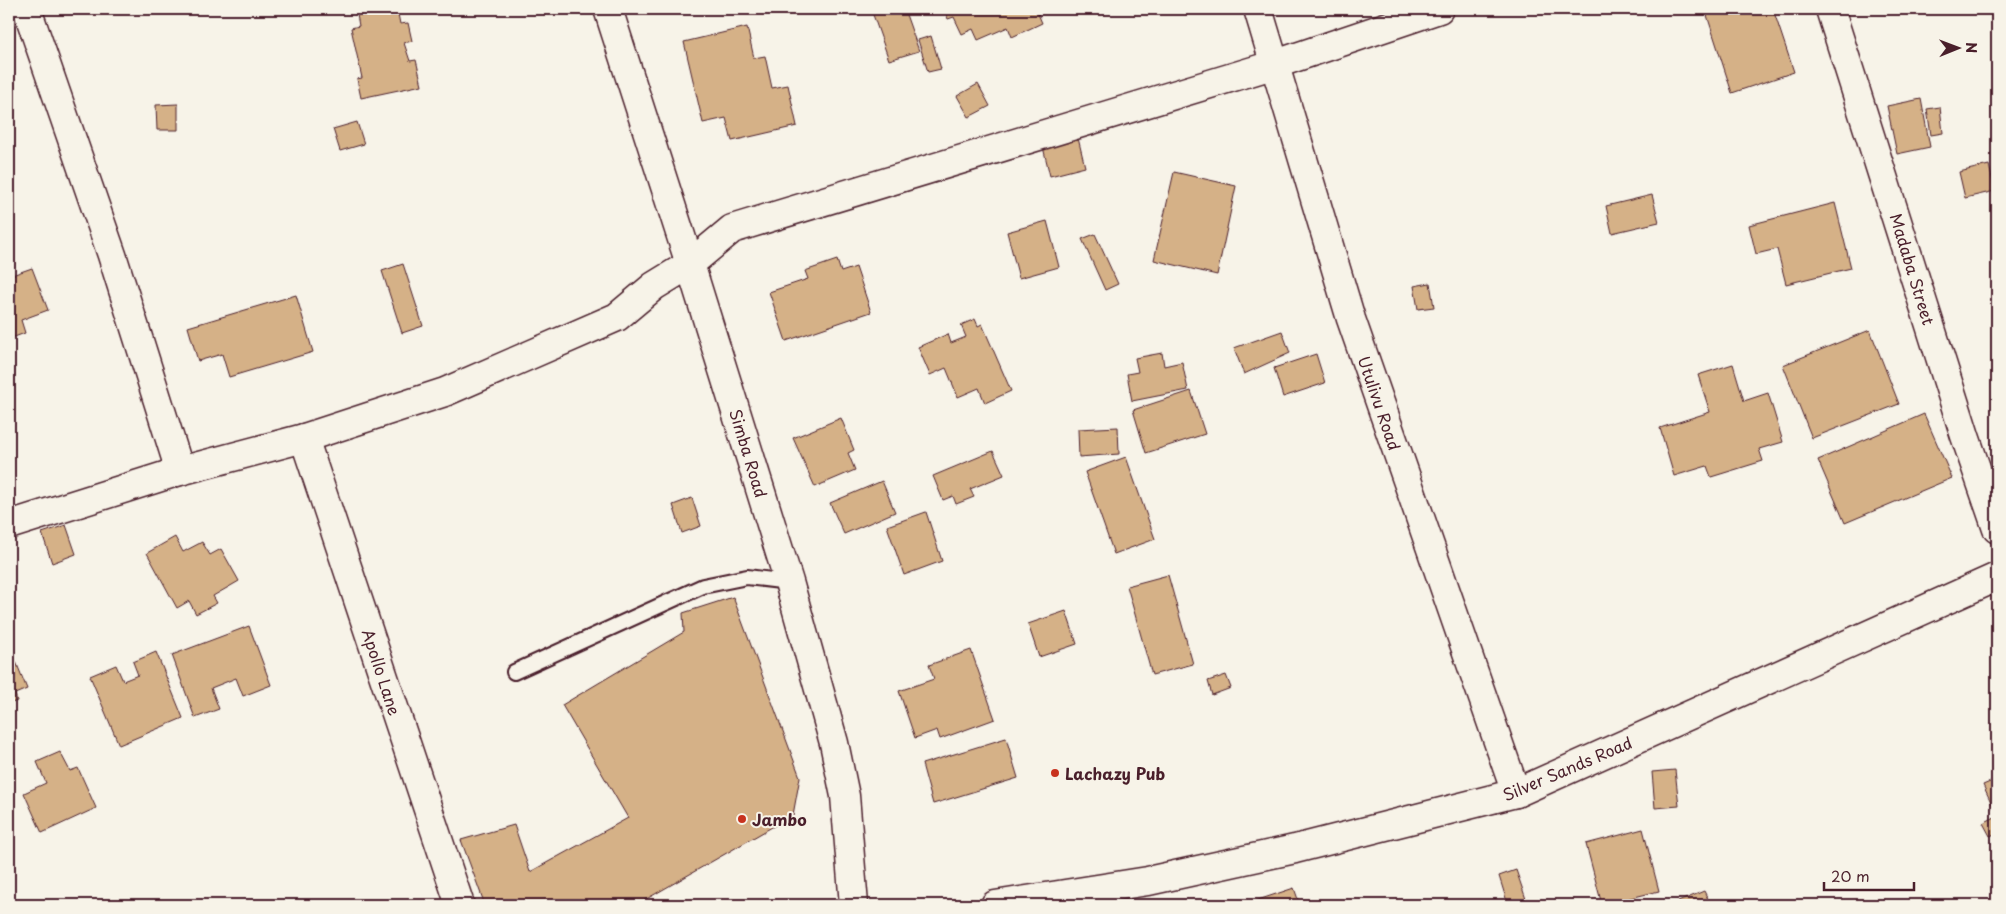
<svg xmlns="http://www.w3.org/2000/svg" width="2006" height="914" font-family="'Playpen Sans',sans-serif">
	<rect width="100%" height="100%" fill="#f7f3e8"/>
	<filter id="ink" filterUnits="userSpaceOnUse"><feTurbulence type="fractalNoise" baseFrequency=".02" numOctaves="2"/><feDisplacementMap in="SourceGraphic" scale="10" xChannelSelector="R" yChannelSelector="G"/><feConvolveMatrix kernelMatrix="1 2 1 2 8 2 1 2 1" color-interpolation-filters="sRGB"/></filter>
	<g filter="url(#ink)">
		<g fill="#d5b187" stroke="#4a1f2b">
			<path d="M356 9H397L400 24 408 23 412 41 404 43 410 61 416 60 422 85 361 98 357 79 362 78 351 28 359 26Z"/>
			<path d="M871 9H904L919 51 889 60Z"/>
			<path d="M944 9H1036L1042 23 1012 37 1008 27 978 40 973 29 962 34 954 17 948 19Z"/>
			<path d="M1705 9H1773L1794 72 1732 93Z"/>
			<path d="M747 27 754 58 765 56 772 88 788 85 797 126 732 141 726 118 703 123 684 42Z"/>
			<path d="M931 36 941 69 928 72 918 40Z"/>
			<path d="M978 84 990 106 969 117 957 96Z"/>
			<path d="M1921 99 1930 147 1897 154 1887 106Z"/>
			<path d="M178 104V130H157L156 105Z"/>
			<path d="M1940 107 1943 133 1931 135 1927 109Z"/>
			<path d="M357 122 364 144 340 151 333 129Z"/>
			<path d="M1078 138 1085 167 1050 176 1043 147Z"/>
			<path d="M1989 165 1995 191 1965 198 1959 172Z"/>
			<path d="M1174 172 1236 186 1217 275 1154 260Z"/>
			<path d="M1652 195 1659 222 1612 233 1606 206Z"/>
			<path d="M1835 203 1851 268 1786 284 1777 249 1756 254 1749 225Z"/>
			<path d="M1047 221 1059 267 1019 278 1007 232Z"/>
			<path d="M1095 234 1118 284 1105 290 1082 239Z"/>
			<path d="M837 260 841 272 856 267 871 312 786 341 769 292 808 279 805 271Z"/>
			<path d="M403 264 423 326 402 333 382 271Z"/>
			<path d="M9 266 12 275 32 268 48 310 21 320 25 333 9 339Z"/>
			<path d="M1430 283 1434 307 1418 309 1414 286Z"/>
			<path d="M296 295 313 352 229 377 222 354 198 361 188 327Z"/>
			<path d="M975 319 978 326 982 324 1011 391 985 403 979 388 958 397 946 368 930 375 918 347 948 334 951 343 966 337 961 325Z"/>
			<path d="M1870 330 1899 404 1812 438 1783 365Z"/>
			<path d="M1282 331 1290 353 1244 374 1234 348Z"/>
			<path d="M1162 353 1164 366 1182 362 1188 390 1132 401 1127 374 1138 372 1135 358Z"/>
			<path d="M1316 354 1325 383 1283 397 1274 368Z"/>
			<path d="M1733 364 1744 401 1768 393 1783 442 1759 449 1763 461 1711 477 1707 466 1674 476 1660 428 1710 412 1698 375Z"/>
			<path d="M1191 391 1205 434 1146 453 1133 410Z"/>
			<path d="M1924 414 1952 478 1845 523 1818 460Z"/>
			<path d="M841 418 854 450 848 453 855 470 815 487 793 438Z"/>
			<path d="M1118 427 1119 454 1079 457 1078 429Z"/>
			<path d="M993 451 1004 475 970 489 974 497 956 504 953 496 943 500 933 476Z"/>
			<path d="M1126 457 1155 539 1114 554 1085 472Z"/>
			<path d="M882 481 895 512 844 534 830 503Z"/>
			<path d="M692 498 701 526 682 533 673 505Z"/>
			<path d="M926 512 942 561 904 575 887 526Z"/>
			<path d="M66 525 76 554 52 563 42 533Z"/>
			<path d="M175 537 183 552 202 542 210 555 221 549 239 581 213 596 217 603 196 614 189 601 177 608 147 553Z"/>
			<path d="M1168 575 1193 664 1152 675 1127 586Z"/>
			<path d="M733 597 800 777 793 815 636 905H485L461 840 514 825 530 872 628 818 562 705 684 632 683 613Z"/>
			<path d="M1066 611 1077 644 1039 657 1028 624Z"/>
			<path d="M249 626 271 685 243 696 236 678 211 688 219 709 195 718 172 655Z"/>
			<path d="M971 650 995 719 940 739 937 730 915 738 899 691 934 679 929 665Z"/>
			<path d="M12 652 27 689 15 694 17 701 9 704V653Z"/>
			<path d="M156 652 183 718 119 745 90 676 116 665 123 681 138 675 133 662Z"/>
			<path d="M1226 675 1231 688 1212 695 1208 681Z"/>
			<path d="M1006 738 1018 778 933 804 922 764Z"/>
			<path d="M60 752 70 771 78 768 96 808 42 833 24 793 46 783 37 762Z"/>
			<path d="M1675 770 1679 806 1655 808 1652 772Z"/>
			<path d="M1997 779V815L1983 785Z"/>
			<path d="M1997 816V833L1990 836 1983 823Z"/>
			<path d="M1643 829 1659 891 1602 905 1586 844Z"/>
			<path d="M1516 870 1528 905H1508L1499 876Z"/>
			<path d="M1294 888 1300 905H1243Z"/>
			<path d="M1704 891 1711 905H1671Z"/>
		</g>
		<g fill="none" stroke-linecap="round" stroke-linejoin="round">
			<g stroke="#4a1f2b" stroke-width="18">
				<path id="lane" d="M514 672 703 586 747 577 789 582"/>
			</g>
			<g stroke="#4a1f2b" stroke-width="31">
				<g id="street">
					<path d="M27 9 112 255 180 471"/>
					<path d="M608 9 690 264 789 582 834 743 845 796 854 905"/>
					<path d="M1258 9 1351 319 1516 793"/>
					<path d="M1830 9 1965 436 1997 529"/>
					<path d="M304 438 460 905"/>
					<path d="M9 525 180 471 304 438 445 392 617 317 654 286 690 264 732 229 1276 64 1439 9"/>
				</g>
			</g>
			<g stroke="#4a1f2b" stroke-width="31">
				<path id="secondary" d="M995 905 1148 881 1295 849 1516 793 1997 577"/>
			</g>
			<use href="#lane" stroke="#f7f3e8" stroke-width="14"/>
			<use href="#street" stroke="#f7f3e8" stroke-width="28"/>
			<use href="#secondary" stroke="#f7f3e8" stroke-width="28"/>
		</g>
	</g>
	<g fill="#c8321e" stroke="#f7f3e8" stroke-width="2">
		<circle cx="1055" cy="773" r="5"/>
		<circle cx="742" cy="819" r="5"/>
	</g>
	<g text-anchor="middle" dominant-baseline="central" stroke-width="4" stroke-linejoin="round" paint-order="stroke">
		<g font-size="16" fill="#4a1f2b" stroke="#f7f3e8">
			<text transform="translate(1913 269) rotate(73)">Madaba Street</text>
			<text transform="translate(1380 403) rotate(71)">Utulivu Road</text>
			<text transform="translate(749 453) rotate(73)">Simba Road</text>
			<text transform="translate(382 672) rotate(72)">Apollo Lane</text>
			<text transform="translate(1567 768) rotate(-23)">Silver Sands Road</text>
		</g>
		<g font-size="16" font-weight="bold" fill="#4a1f2b" stroke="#f7f3e8" text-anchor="start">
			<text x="1065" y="773">Lachazy Pub</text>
			<text x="752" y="819">Jambo</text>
		</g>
	</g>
	<rect width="2006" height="914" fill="none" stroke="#f7f3e8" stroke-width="30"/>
	<rect x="15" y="15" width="1976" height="884" fill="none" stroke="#4a1f2b" stroke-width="2" filter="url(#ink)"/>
	<g transform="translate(1958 48) rotate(89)" stroke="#f7f3e8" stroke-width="4" paint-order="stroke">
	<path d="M0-4L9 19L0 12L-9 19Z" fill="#4a1f2b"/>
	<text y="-8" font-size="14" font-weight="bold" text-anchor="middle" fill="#4a1f2b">N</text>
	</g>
	<path d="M1824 882v8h90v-8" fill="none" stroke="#4a1f2b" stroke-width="2.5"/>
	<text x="1831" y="882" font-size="15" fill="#4a1f2b" stroke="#f7f3e8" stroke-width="4" paint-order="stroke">20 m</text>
</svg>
